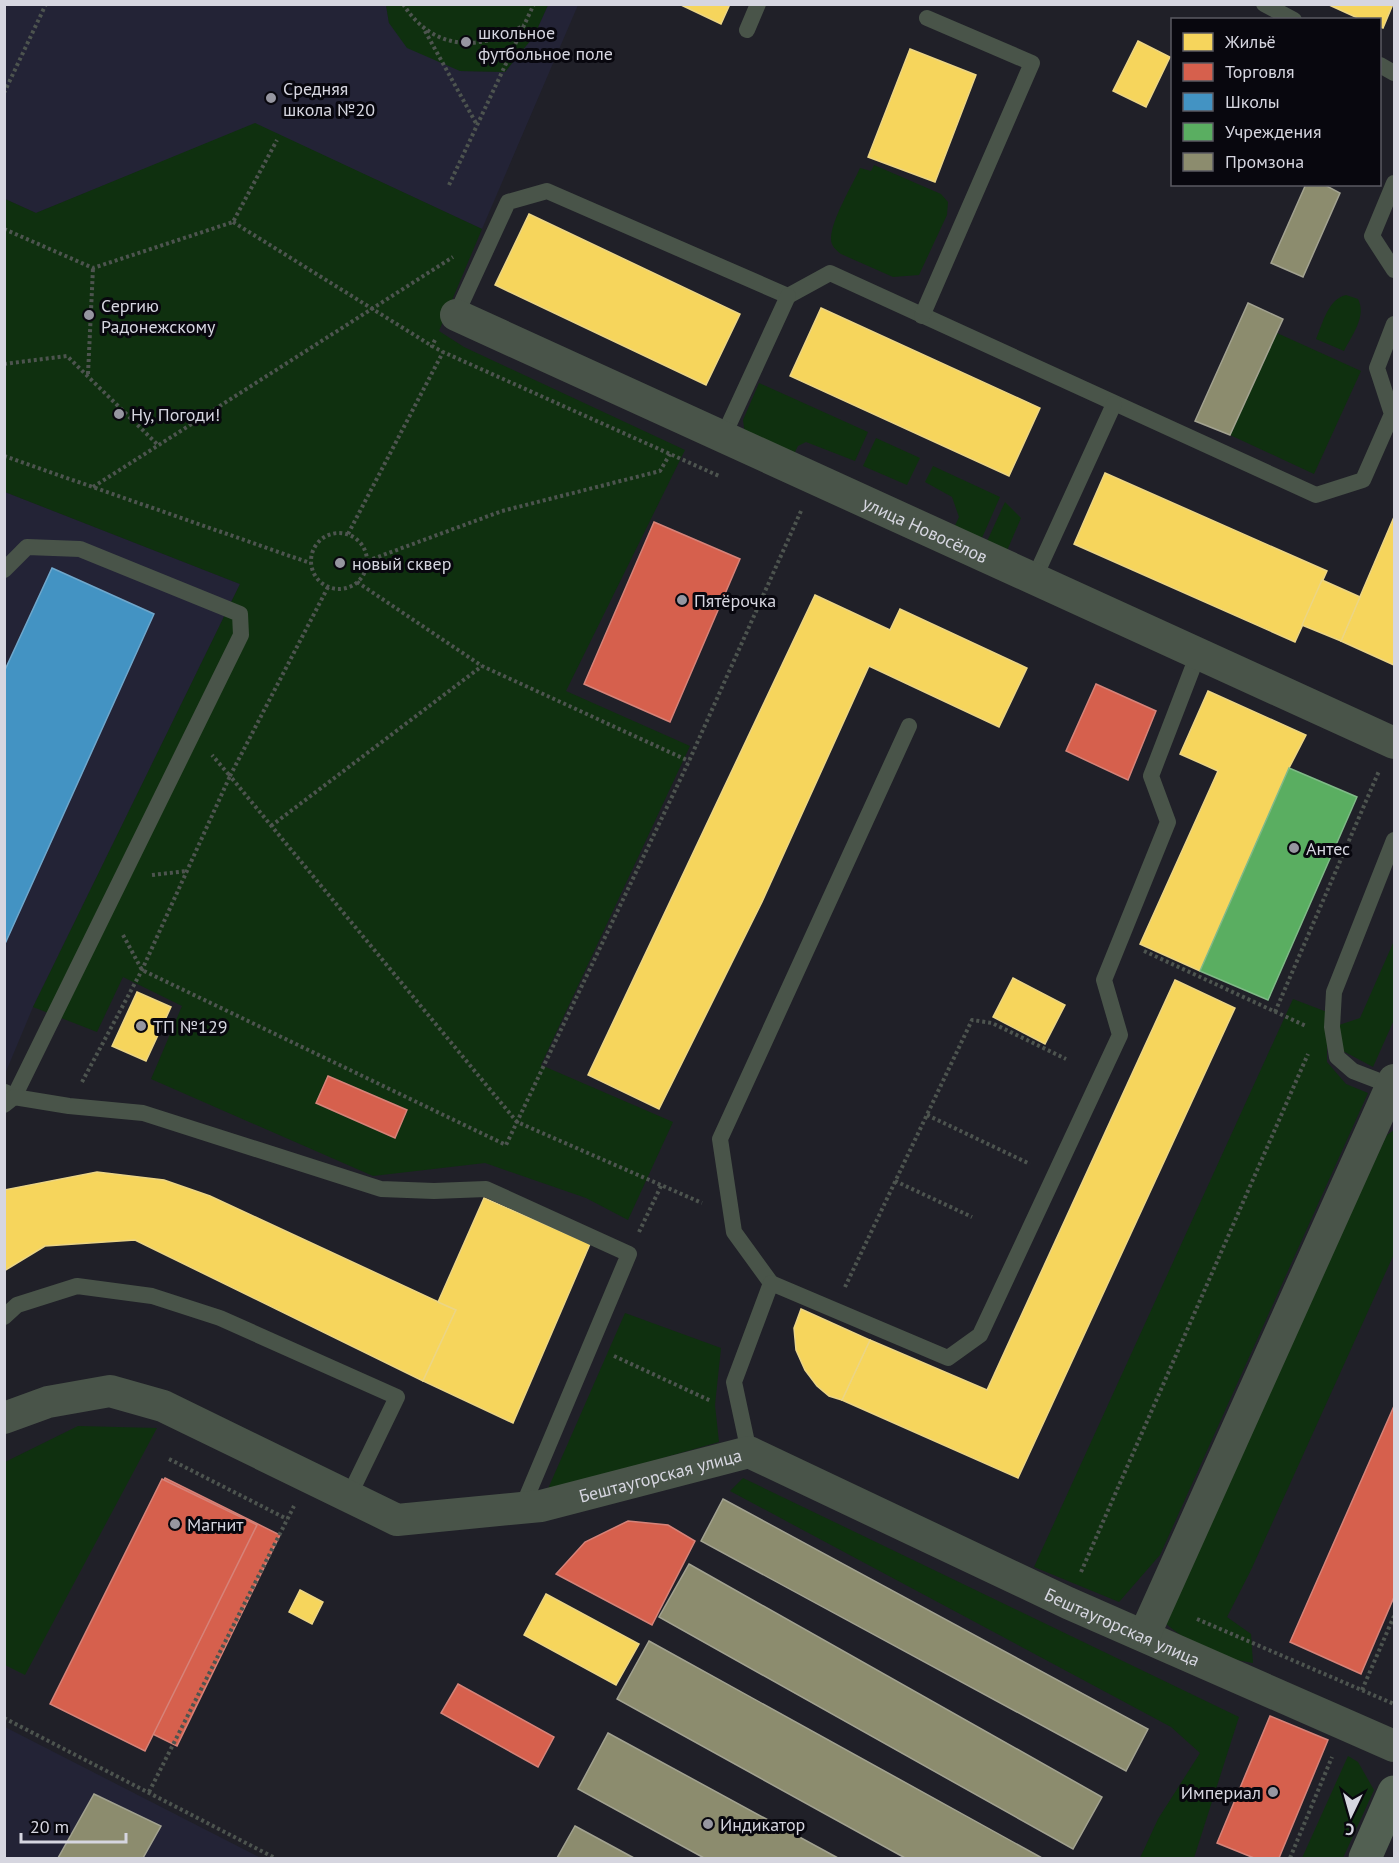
<svg xmlns="http://www.w3.org/2000/svg" width="1399" height="1863" font-family="'PT Sans',sans-serif">
	<rect width="100%" height="100%" fill="#202028"/>
	<g fill="#232336">
		<path d="M5 5H386L389 23 460 71 505 72 534 36 548 5H578L482 229 255 124 36 213 5 199Z"/>
		<path d="M5 492 240 584 33 1007 5 1074Z"/>
		<path d="M5 1727 261 1858H5Z"/>
	</g>
	<g fill="#0f300f">
		<path d="M386 5V4L548 5 534 36 505 72 460 71 407 48 389 23Z"/>
		<path d="M255 123 482 229 439 331 464 347 685 450 566 691 690 746 541 1065 673 1122 628 1220 586 1198 485 1163 373 1176 151 1079 182 1006 123 977 97 1032 33 1007 240 584 5 492V199L36 213Z"/>
		<path d="M874 165 941 194 948 202 947 215 919 275 893 277 841 254C836 250 831 246 831 239 831 220 852 186 860 168L871 171Z"/>
		<path d="M1346 295 1358 299C1367 316 1352 335 1344 351L1316 339C1323 323 1328 299 1346 295Z"/>
		<path d="M1277 333 1361 371 1314 474 1230 435Z"/>
		<path d="M759 383 868 432 855 461 806 442 798 446 792 458 745 435 743 420Z"/>
		<path d="M876 438 920 458 907 485 863 466Z"/>
		<path d="M933 466 1000 497 978 547 951 534 959 517 952 497 925 482Z"/>
		<path d="M1005 502 1021 518 1006 553 983 550Z"/>
		<path d="M1394 941V1020L1373 1067 1343 1051 1339 1025 1360 1018Z"/>
		<path d="M1293 999 1327 1012V1062L1346 1084 1368 1093 1160 1555 1119 1602 1034 1567Z"/>
		<path d="M1394 1130V1254L1251 1570 1227 1617 1251 1634 1253 1663C1220 1658 1190 1645 1165 1623L1294 1331 1387 1135Z"/>
		<path d="M625 1313 721 1348 715 1405 719 1442 547 1491Z"/>
		<path d="M78 1426 157 1428 25 1675 5 1665V1462Z"/>
		<path d="M743 1478 1239 1717 1194 1858H1140L1158 1819 1200 1753 1171 1727 730 1491Z"/>
		<path d="M1348 1756 1358 1762 1374 1790 1343 1858H1302Z"/>
	</g>
	<g fill="#f6d55c" stroke="#ecd584" stroke-width="1.5">
		<path d="M679 4H730L721 24Z"/>
		<path d="M1327 4H1393L1383 28 1380 27V20H1362Z"/>
		<path d="M1138 41 1170 57 1146 107 1113 91Z"/>
		<path d="M910 49 976 75 935 182 868 157Z"/>
		<path d="M529 214 740 314 706 385 495 285Z"/>
		<path d="M821 308 1040 408 1009 476 790 376Z"/>
		<path d="M1105 473 1327 571 1295 642 1074 544Z"/>
		<path d="M1394 517V665L1341 641Z"/>
		<path d="M1322 580 1360 597 1341 641 1302 625Z"/>
		<path d="M815 595 890 630 900 609 1027 668 999 727 869 666 762 902 659 1109 588 1075Z"/>
		<path d="M1208 691 1306 735 1289 768 1200 971 1140 944 1218 771 1180 754Z"/>
		<path d="M1013 978 1065 1005 1045 1044 993 1017Z"/>
		<path d="M1175 980 1235 1008 1018 1478 842 1400 870 1340 987 1390Z"/>
		<path d="M137 992 171 1007 146 1061 112 1046Z"/>
		<path d="M97 1172 164 1180 210 1196 456 1310 423 1381 135 1240 45 1246 4 1271V1190Z"/>
		<path d="M484 1198 590 1244 513 1423 423 1381 456 1310 438 1302Z"/>
		<path d="M801 1309 870 1340 842 1400 829 1396 817 1386 805 1370 796 1350 794 1328Z"/>
		<path d="M300 1590 323 1602 312 1624 289 1612Z"/>
		<path d="M546 1594 639 1644 616 1685 524 1635Z"/>
	</g>
	<g fill="#d6604d" stroke="#d68379" stroke-width="1.5">
		<path d="M654 522 740 559 670 722 584 684Z"/>
		<path d="M1096 684 1156 711 1128 780 1066 751Z"/>
		<path d="M328 1076 407 1110 395 1138 316 1103Z"/>
		<path d="M1394 1406V1597L1361 1674 1290 1642Z"/>
		<path d="M165 1478 280 1535 177 1746 61 1689Z"/>
		<path d="M162 1479 257 1525 145 1751 50 1704Z"/>
		<path d="M628 1521 668 1525 695 1541 652 1625 556 1574 585 1542Z"/>
		<path d="M458 1684 554 1737 538 1767 441 1713Z"/>
		<path d="M1270 1716 1328 1740 1279 1858H1254L1217 1843Z"/>
	</g>
	<path fill="#4393c3" stroke="#6fa7cc" stroke-width="1.5" d="M52 568 154 614 4 946V672Z"/>
	<path fill="#5aae61" stroke="#7fba87" stroke-width="1.5" d="M1289 768 1357 797 1268 1000 1200 971Z"/>
	<g fill="#8c8c6e" stroke="#a2a290" stroke-width="1.5">
		<path d="M1306 184H1323L1340 193 1303 277 1271 263Z"/>
		<path d="M1248 303 1283 319 1230 435 1195 421Z"/>
		<path d="M723 1499 1148 1729 1126 1771 701 1541Z"/>
		<path d="M689 1564 1102 1797 1073 1849 659 1617Z"/>
		<path d="M649 1641 1042 1858H905L617 1699Z"/>
		<path d="M608 1733 838 1858H704L578 1789Z"/>
		<path d="M94 1794 161 1826 143 1858H58Z"/>
		<path d="M575 1826 634 1858H557Z"/>
	</g>
	<g fill="none" stroke-linecap="round" stroke-linejoin="round">
		<g stroke="#4d544f" stroke-width="4" stroke-dasharray="3 3" stroke-linecap="butt">
			<path d="M403 4C433 51 480 52 524 25"/>
			<path d="M425 31 477 125"/>
			<path d="M4 93 46 4"/>
			<path d="M449 185 534 4"/>
			<path d="M233 222 432 346"/>
			<path d="M4 229 93 268 233 222 277 140"/>
			<path d="M435 340 432 346 443 352 719 476"/>
			<path d="M4 364 67 356 158 445"/>
			<path d="M88 374 93 268"/>
			<path d="M4 456 310 563"/>
			<path d="M93 487 453 257"/>
			<circle cx="339" cy="561" r="28"/>
			<path d="M348 534 443 352"/>
			<path d="M367 561 502 511 660 471 670 454"/>
			<path d="M357 582 482 666 689 761"/>
			<path d="M328 587 230 776 517 1122 702 1203"/>
			<path d="M271 826 482 666"/>
			<path d="M152 875 187 871"/>
			<path d="M123 935 142 970 506 1145 689 761 801 511"/>
			<path d="M1144 951 1306 1026"/>
			<path d="M1275 1012 1379 771"/>
			<path d="M82 1082 142 970 230 776 212 755"/>
			<path d="M927 1115 1030 1164"/>
			<path d="M895 1181 972 1217"/>
			<path d="M639 1232 661 1186"/>
			<path d="M845 1287 972 1020 992 1023 1066 1059"/>
			<path d="M614 1356 711 1401"/>
			<path d="M169 1459 287 1519"/>
			<path d="M1081 1572 1308 1054"/>
			<path d="M1197 1619 1394 1704"/>
			<path d="M1362 1690 1394 1616"/>
			<path d="M4 1718 275 1858"/>
			<path d="M149 1792 294 1506"/>
			<path d="M1290 1858 1332 1757"/>
		</g>
		<g stroke="#495449" stroke-width="16">
			<path d="M1264 4 1294 20"/>
			<path d="M747 30 758 4"/>
			<path d="M1380 65 1394 73"/>
			<path d="M1394 183 1372 236 1394 270"/>
			<path d="M456 315 508 202 547 191 788 296 830 273 1316 495 1363 480 1392 414 1377 368 1394 324"/>
			<path d="M922 316 1032 63 927 18"/>
			<path d="M723 437 788 296"/>
			<path d="M4 570 27 547 80 549 240 614 241 635 14 1097 5 1092"/>
			<path d="M1034 579 1114 404"/>
			<path d="M1392 1086 1353 1071 1337 1057 1332 1027 1334 992 1394 840"/>
			<path d="M4 1105 14 1097 69 1106 143 1113 381 1189 434 1191 486 1189 629 1254 522 1508"/>
			<path d="M771 1283 734 1232 720 1139 909 726"/>
			<path d="M4 1317 17 1305 77 1286 152 1296 220 1318 397 1397 349 1496"/>
			<path d="M749 1452 734 1382 771 1283 948 1358 980 1335 1120 1035 1104 980 1168 822 1151 776 1198 654"/>
		</g>
		<g stroke="#495449" stroke-width="32">
			<path id="s1" d="M456 315 1394 743"/>
			<path id="s2" d="M4 1418 48 1402 110 1391 163 1406 397 1520 541 1506 749 1452 1068 1603 1394 1746"/>
			<path d="M1144 1636 1394 1080"/>
		</g>
		<path stroke="#526052" stroke-width="33" d="M1365 1858 1394 1792"/>
	</g>
	<g fill="#9696a0" stroke="#08070e" stroke-width="2">
		<circle cx="466" cy="42" r="6"/>
		<circle cx="271" cy="98" r="6"/>
		<circle cx="89" cy="315" r="6"/>
		<circle cx="119" cy="414" r="6"/>
		<circle cx="340" cy="563" r="6"/>
		<circle cx="682" cy="600" r="6"/>
		<circle cx="1294" cy="848" r="6"/>
		<circle cx="141" cy="1026" r="6"/>
		<circle cx="175" cy="1524" r="6"/>
		<circle cx="1273" cy="1792" r="6"/>
		<circle cx="708" cy="1824" r="6"/>
	</g>
	<g text-anchor="middle" dominant-baseline="central" stroke-width="6" stroke-linejoin="round" paint-order="stroke">
		<g font-size="18" fill="#d6d6e0" stroke="#08070e" text-anchor="start">
			<text x="478" y="32">школьное<tspan x="478" dy="21">футбольное поле</tspan></text>
			<text x="283" y="88">Средняя<tspan x="283" dy="21">школа №20</tspan></text>
			<text x="101" y="305">Сергию<tspan x="101" dy="21">Радонежскому</tspan></text>
			<text x="131" y="414">Ну, Погоди!</text>
			<text x="352" y="563">новый сквер</text>
			<text x="694" y="600">Пятёрочка</text>
			<text x="1306" y="848">Антес</text>
			<text x="153" y="1026">ТП №129</text>
			<text x="187" y="1524">Магнит</text>
			<text x="1261" y="1792" text-anchor="end">Империал</text>
			<text x="720" y="1824">Индикатор</text>
		</g>
		<g font-size="18" fill="#d6d6e0" stroke="#08070e">
			<text stroke="none"><textPath href="#s1" startOffset="516">улица Новосёлов</textPath></text>
			<text stroke="none"><textPath href="#s2" startOffset="693">Бештаугорская улица</textPath></text>
			<text stroke="none"><textPath href="#s2" startOffset="1197">Бештаугорская улица</textPath></text>
		</g>
	</g>
	<rect width="1399" height="1863" fill="none" stroke="#d6d6e0" stroke-width="12"/>
	<rect x="1171" y="18" width="210" height="168" fill="#08070e" stroke="#5a5a62" stroke-width="1.5"/>
	<rect x="1183" y="33" width="30" height="18" fill="#f6d55c" stroke="#5a5a62" stroke-width="1.5"/>
	<text x="1225" y="48" font-size="18" fill="#d6d6e0">Жильё</text>
	<rect x="1183" y="63" width="30" height="18" fill="#d6604d" stroke="#5a5a62" stroke-width="1.5"/>
	<text x="1225" y="78" font-size="18" fill="#d6d6e0">Торговля</text>
	<rect x="1183" y="93" width="30" height="18" fill="#4393c3" stroke="#5a5a62" stroke-width="1.5"/>
	<text x="1225" y="108" font-size="18" fill="#d6d6e0">Школы</text>
	<rect x="1183" y="123" width="30" height="18" fill="#5aae61" stroke="#5a5a62" stroke-width="1.5"/>
	<text x="1225" y="138" font-size="18" fill="#d6d6e0">Учреждения</text>
	<rect x="1183" y="153" width="30" height="18" fill="#8c8c6e" stroke="#5a5a62" stroke-width="1.5"/>
	<text x="1225" y="168" font-size="18" fill="#d6d6e0">Промзона</text>
	<g transform="translate(1351 1815) rotate(185)" stroke="#08070e" stroke-width="4.5" paint-order="stroke">
	<path d="M0-4.5L10 22L0 15L-10 22Z" fill="#d6d6e0"/>
	<text y="-9" font-size="16" font-weight="bold" text-anchor="middle" fill="#d6d6e0">С</text>
	</g>
	<path d="M21 1833v9h105v-9" fill="none" stroke="#d6d6e0" stroke-width="3"/>
	<text x="30" y="1833" font-size="18" fill="#d6d6e0" stroke="#08070e" stroke-width="4.5" paint-order="stroke">20 m</text>
</svg>
